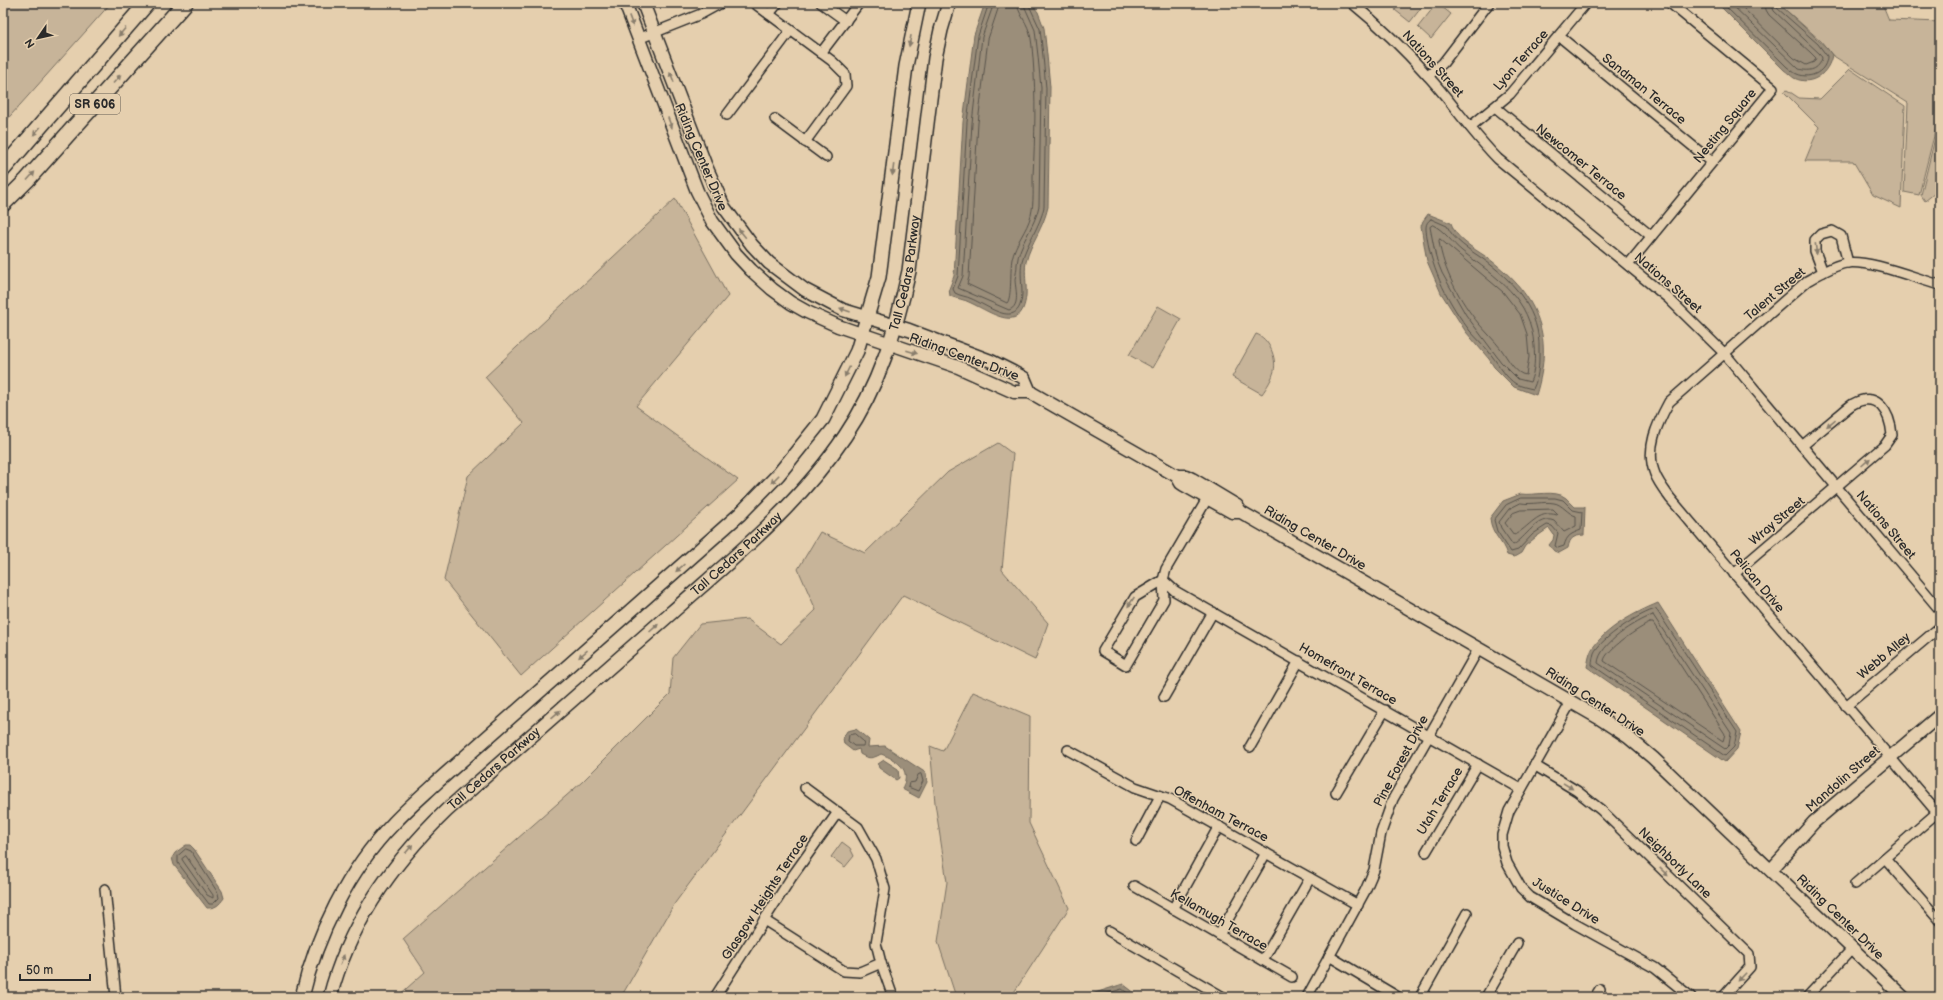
<svg xmlns="http://www.w3.org/2000/svg" width="1943" height="1000" font-family="'Balsamiq Sans',sans-serif">
	<rect width="100%" height="100%" fill="#e5cfae"/>
	<filter id="ink" filterUnits="userSpaceOnUse"><feTurbulence type="fractalNoise" baseFrequency=".025" numOctaves="2"/><feDisplacementMap in="SourceGraphic" scale="8" xChannelSelector="R" yChannelSelector="G"/><feConvolveMatrix kernelMatrix="1 2 1 2 8 2 1 2 1" color-interpolation-filters="sRGB"/></filter>
	<g filter="url(#ink)">
		<g fill="#c7b499" stroke="#797062">
			<path d="M3 3H111L3 124Z"/>
			<path d="M1401 3H1425L1410 22 1395 10Z"/>
			<path d="M1437 3 1451 14 1431 39 1418 27Z"/>
			<path d="M1778 3H1882L1889 20 1940 22V112L1919 195 1904 192 1908 103 1832 55 1821 41Z"/>
			<path d="M1850 69 1905 106 1901 208 1873 195 1853 161H1805L1819 127 1784 92 1787 90 1799 98 1820 99Z"/>
			<path d="M1940 118V195L1935 193 1925 201 1921 195Z"/>
			<path d="M675 199 728 296 636 406 738 480 521 676 444 580 468 476 524 423 485 377Z"/>
			<path d="M1158 306 1181 319 1153 368 1129 355Z"/>
			<path d="M1256 334C1269 338 1277 358 1274 371 1272 379 1267 387 1262 394L1232 377Z"/>
			<path d="M998 443 1013 454 1002 570 1048 623 1035 660 903 595 675 903 621 997H397L425 972 403 939 582 782 670 694 673 658 700 624 747 619 781 644 816 610 798 569 820 532 865 553 948 472Z"/>
			<path d="M973 692 1030 716 1029 823 1069 908 1011 997H956L938 942 947 882 935 803 930 746 943 751Z"/>
			<path d="M842 842 850 848 854 856 845 867 831 857Z"/>
		</g>
		<g fill="#9b8e7a" stroke="#6e665a">
			<path d="M985 3H1031L1038 12 1044 28 1047 55 1050 87 1048 207C1043 229 1031 242 1026 262 1024 273 1027 284 1026 296 1022 335 992 313 971 303 964 299 957 299 950 296L949 289 954 276 963 122 974 35Z"/>
			<path d="M1717 3H1778L1827 48 1832 55C1829 73 1812 87 1794 78 1791 76 1787 72 1784 70Z"/>
			<path d="M1428 214 1451 223C1455 238 1473 248 1485 256 1537 293 1555 334 1536 395L1514 387 1494 367 1489 359 1466 332 1441 293 1427 261 1425 250 1421 226 1423 221Z"/>
			<path d="M1521 494C1533 496 1556 489 1566 498 1569 501 1572 504 1575 507H1585L1584 535C1574 536 1570 537 1568 548L1559 553 1554 551 1549 545 1553 540 1554 535 1549 528 1536 537 1525 546 1521 553 1514 557 1507 555C1503 541 1491 534 1490 518L1503 501Z"/>
			<path d="M1658 603 1741 732 1737 749 1725 762 1587 667C1588 662 1589 654 1592 649 1606 628 1634 613 1658 603Z"/>
			<path d="M856 729 869 740 868 747 885 746 926 773 927 782 919 798 902 789C903 785 905 783 905 780 908 766 892 758 881 754 872 759 868 759 860 754L859 749 853 751 844 744 843 738 847 731Z"/>
			<path d="M884 760 898 769 899 778 896 780 879 768 878 764Z"/>
			<path d="M186 845H190L194 849 222 891 224 898C219 905 216 908 207 908L174 865 172 858 175 853Z"/>
			<path d="M1123 984 1140 997H1082Z"/>
		</g>
		<g fill="none" stroke-linecap="round" stroke-linejoin="round">
			<g stroke="#58534b" stroke-width="1">
				<path d="M989 3 978 36 967 122 958 276 953 289 955 293C960 296 966 296 972 299 990 307 1020 331 1022 294 1022 283 1020 273 1022 261 1027 242 1040 227 1044 207L1046 88 1043 56 1040 29 1028 3"/>
				<path d="M994 3 982 37 972 123 963 276 958 288 1009 310C1021 306 1015 288 1015 279 1016 274 1017 269 1017 264 1019 243 1035 227 1039 206L1041 88 1038 56 1035 30 1023 3"/>
				<path d="M1000 3 988 39 978 123 969 277 967 284 1007 303C1012 298 1010 269 1012 259 1015 243 1027 231 1031 215 1034 202 1033 189 1033 176 1035 137 1036 97 1033 58 1032 49 1032 39 1029 31 1026 21 1018 13 1017 3"/>
				<path d="M1722 3 1787 67C1790 69 1794 73 1797 74 1811 80 1827 71 1827 56L1818 44 1777 8 1776 3"/>
				<path d="M1730 3 1799 69C1809 72 1819 70 1822 58L1820 54 1774 11 1771 3"/>
				<path d="M1738 3 1794 58 1806 65 1814 62 1816 58 1810 52 1769 15 1766 10 1765 3"/>
				<path d="M1431 219 1447 226C1454 241 1470 250 1483 259 1511 279 1537 307 1539 343 1539 359 1540 375 1533 389 1528 388 1520 386 1516 384 1506 378 1499 365 1492 356 1486 347 1477 339 1470 331 1449 304 1432 271 1427 237 1426 230 1424 223 1431 219Z"/>
				<path d="M1433 225C1445 231 1451 242 1462 251 1497 278 1531 298 1534 346 1535 358 1535 371 1530 382L1518 379 1501 362 1466 315 1442 273 1436 258 1430 227Z"/>
				<path d="M1440 239 1503 292 1520 314 1527 334 1529 357 1526 375C1515 374 1507 357 1501 349 1494 340 1486 332 1479 324 1460 301 1443 270 1439 241Z"/>
				<path d="M1521 498H1555L1563 500 1573 510 1582 512 1581 530C1571 534 1567 535 1564 546L1558 548 1555 546 1558 533 1552 526 1547 525 1533 534 1518 550 1511 552 1497 531 1494 520 1506 505Z"/>
				<path d="M1521 503C1532 505 1543 501 1554 503 1562 504 1568 514 1576 516V526L1564 532 1554 521C1538 514 1525 539 1513 545L1501 528 1499 522 1509 509Z"/>
				<path d="M1521 510 1553 509 1558 514 1557 515C1538 509 1529 528 1514 535L1505 523 1513 513Z"/>
				<path d="M1656 609 1737 732 1734 747 1725 756 1592 665C1592 662 1593 657 1594 653 1600 639 1641 612 1656 609Z"/>
				<path d="M1653 615 1731 733 1729 745 1725 749 1598 663C1599 644 1636 621 1653 615Z"/>
				<path d="M1650 623H1653L1725 734 1723 741 1604 661C1605 650 1640 627 1650 623Z"/>
				<path d="M855 734 864 742 863 746H854L848 741 849 735Z"/>
				<path d="M921 774 923 781 918 791 908 787 909 783 915 782 918 775Z"/>
				<path d="M186 849 191 851 218 893 219 898 213 904H209L178 863V856Z"/>
				<path d="M186 856 213 895V898L207 895 183 861 182 859Z"/>
				<path d="M1095 997 1122 989 1133 997"/>
			</g>
			<g stroke="#2b2b2b" stroke-width="12">
				<g id="minor">
					<path d="M754 3 832 61 845 74 846 86 805 142"/>
					<path d="M821 3 846 21"/>
					<path d="M1352 3C1379 25 1404 49 1427 75 1452 102 1472 133 1498 159L1668 298 1725 354 1940 610"/>
					<path d="M769 14 778 3"/>
					<path d="M1559 36 1712 162"/>
					<path d="M638 39 701 14 721 3"/>
					<path d="M821 53 859 3"/>
					<path d="M1428 76 1443 63 1489 3"/>
					<path d="M1495 107 1651 236"/>
					<path d="M727 115 790 31"/>
					<path d="M775 119 826 157"/>
					<path d="M1470 127 1510 94 1586 3"/>
					<path d="M1628 265 1773 88 1670 3"/>
					<path d="M1823 272 1815 251V240L1821 234 1832 231 1841 236 1848 263"/>
					<path d="M1940 285C1917 279 1869 259 1846 263 1832 266 1819 274 1807 281L1669 402C1657 424 1645 449 1655 474 1658 482 1665 491 1670 498L1940 816"/>
					<path d="M1734 574 1885 445 1892 435C1890 413 1878 390 1853 404 1848 407 1843 412 1838 416 1826 426 1814 436 1802 446"/>
					<path d="M1163 580 1175 591 1521 789"/>
					<path d="M1163 580 1135 597 1103 651 1126 665 1164 600 1163 580 1166 569 1210 494"/>
					<path d="M1164 697 1213 612"/>
					<path d="M1571 702 1509 811 1502 835V846L1507 863 1521 888 1530 897 1575 924 1655 968 1691 997"/>
					<path d="M1846 706 1940 627"/>
					<path d="M1250 747 1299 661"/>
					<path d="M1068 750 1135 787 1170 799 1358 905"/>
					<path d="M1534 765 1577 791 1601 810 1749 954 1750 967 1723 997"/>
					<path d="M805 788 858 827 876 859 885 889 876 943 881 963 893 997"/>
					<path d="M1336 793 1385 710"/>
					<path d="M1136 841 1160 796"/>
					<path d="M1426 852 1478 764"/>
					<path d="M1885 858 1940 921"/>
					<path d="M1855 884 1940 810"/>
					<path d="M1134 886 1292 977"/>
					<path d="M105 889 116 997"/>
					<path d="M1173 909 1219 826"/>
					<path d="M764 920 844 971 860 972 881 963"/>
					<path d="M1109 931 1223 997"/>
					<path d="M1219 935 1266 853"/>
					<path d="M1329 956 1398 997"/>
					<path d="M1263 960 1310 878"/>
					<path d="M715 997 791 878 838 812"/>
					<path d="M1307 997 1365 891 1374 870 1381 833 1393 799 1479 648"/>
					<path d="M1420 997 1467 913"/>
					<path d="M1486 997 1517 943"/>
					<path d="M1595 997 1600 989"/>
					<path d="M1807 997 1852 949"/>
				</g>
			</g>
			<g stroke="#2b2b2b" stroke-width="15">
				<g id="tertiary">
					<path d="M625 3 697 191 712 221 736 254 751 270 772 289 791 303 807 312 838 326 958 367 1014 392H1030L1177 476H1186L1192 479 1237 506 1240 511"/>
					<path d="M643 3 705 164 724 207 752 245 769 263 805 290 843 310 909 330 991 361 1013 372 1024 378 1030 392"/>
					<path d="M1177 476 1181 483 1184 485 1232 512H1241L1599 718 1628 737 1653 758 1903 997"/>
					<path d="M1771 870 1814 822 1940 715"/>
				</g>
			</g>
			<g stroke="#2b2b2b" stroke-width="16">
				<g id="secondary">
					<path d="M302 997C316 936 349 869 393 824 407 809 422 796 437 782L740 514 778 475 823 419 857 351 879 277 906 66 919 3"/>
					<path id="s1" d="M330 997C349 923 393 862 447 810 522 744 597 679 671 613 733 558 799 505 845 436 879 386 896 330 909 271L935 58 941 30 949 3"/>
				</g>
			</g>
			<g stroke="#2b2b2b" stroke-width="18">
				<g id="primary">
					<path d="M3 169 147 3"/>
					<path d="M3 204 27 180 185 3"/>
				</g>
			</g>
			<use href="#minor" stroke="#e5cfae" stroke-width="9"/>
			<use href="#tertiary" stroke="#e5cfae" stroke-width="12"/>
			<use href="#secondary" stroke="#e5cfae" stroke-width="13"/>
			<use href="#primary" stroke="#e5cfae" stroke-width="15"/>
		</g>
		<defs><path id="oneway-solid" d="M-6-.8H1V-3.2L6.5 0L1 3.2V.8H-6Z"/></defs>
		<g fill="#887d6c">
			<use href="#oneway-solid" transform="translate(631 21) rotate(69)"/>
			<use href="#oneway-solid" transform="translate(122 32) rotate(131)"/>
			<use href="#oneway-solid" transform="translate(910 41) rotate(100)"/>
			<use href="#oneway-solid" transform="translate(672 77) rotate(-111)"/>
			<use href="#oneway-solid" transform="translate(117 79) rotate(-48)"/>
			<use href="#oneway-solid" transform="translate(670 123) rotate(69)"/>
			<use href="#oneway-solid" transform="translate(37 131) rotate(131)"/>
			<use href="#oneway-solid" transform="translate(893 170) rotate(97)"/>
			<use href="#oneway-solid" transform="translate(31 176) rotate(-48)"/>
			<use href="#oneway-solid" transform="translate(742 233) rotate(-129)"/>
			<use href="#oneway-solid" transform="translate(1816 249) rotate(83)"/>
			<use href="#oneway-solid" transform="translate(845 310) rotate(-160)"/>
			<use href="#oneway-solid" transform="translate(912 352) rotate(18)"/>
			<use href="#oneway-solid" transform="translate(847 372) rotate(116)"/>
			<use href="#oneway-solid" transform="translate(1831 423) rotate(140)"/>
			<use href="#oneway-solid" transform="translate(1866 462) rotate(-42)"/>
			<use href="#oneway-solid" transform="translate(775 479) rotate(134)"/>
			<use href="#oneway-solid" transform="translate(680 568) rotate(138)"/>
			<use href="#oneway-solid" transform="translate(1131 602) rotate(124)"/>
			<use href="#oneway-solid" transform="translate(654 628) rotate(-42)"/>
			<use href="#oneway-solid" transform="translate(583 654) rotate(139)"/>
			<use href="#oneway-solid" transform="translate(556 714) rotate(-41)"/>
			<use href="#oneway-solid" transform="translate(1568 786) rotate(32)"/>
			<use href="#oneway-solid" transform="translate(409 849) rotate(-50)"/>
			<use href="#oneway-solid" transform="translate(1664 872) rotate(44)"/>
			<use href="#oneway-solid" transform="translate(342 960) rotate(-68)"/>
			<use href="#oneway-solid" transform="translate(1742 977) rotate(134)"/>
		</g>
	</g>
	<g text-anchor="middle" dominant-baseline="central" stroke-width="3" stroke-linejoin="round" paint-order="stroke">
		<rect fill="#e5cfae" stroke="#635c52" stroke-width="1" x="70" y="94" width="50" height="20" rx="3"/>
		<g font-size="12" font-weight="bold" fill="#2b2b2b">
			<text x="95" y="104">SR 606</text>
		</g>
		<g font-size="13" fill="#2b2b2b" stroke="#e5cfae">
			<text transform="translate(1521 60) rotate(-49)">Lyon Terrace</text>
			<text transform="translate(1433 64) rotate(48)">Nations Street</text>
			<text transform="translate(1644 89) rotate(39)">Sandman Terrace</text>
			<text transform="translate(1725 126) rotate(-51)">Nesting Square</text>
			<text transform="translate(701 157) rotate(67)">Riding Center Drive</text>
			<text transform="translate(1581 162) rotate(39)">Newcomer Terrace</text>
			<text stroke="none"><textPath href="#s1" startOffset="946">Tall Cedars Parkway</textPath></text>
			<text transform="translate(1668 283) rotate(41)">Nations Street</text>
			<text transform="translate(1775 294) rotate(-40)">Talent Street</text>
			<text transform="translate(964 357) rotate(20)">Riding Center Drive</text>
			<text transform="translate(1777 521) rotate(-40)">Wray Street</text>
			<text transform="translate(1886 525) rotate(50)">Nations Street</text>
			<text transform="translate(1315 538) rotate(30)">Riding Center Drive</text>
			<text stroke="none"><textPath href="#s1" startOffset="610">Tall Cedars Parkway</textPath></text>
			<text transform="translate(1757 581) rotate(50)">Pelican Drive</text>
			<text transform="translate(1884 656) rotate(-40)">Webb Alley</text>
			<text transform="translate(1348 674) rotate(30)">Homefront Terrace</text>
			<text transform="translate(1595 702) rotate(33)">Riding Center Drive</text>
			<text transform="translate(1401 761) rotate(-62)">Pine Forest Drive</text>
			<text stroke="none"><textPath href="#s1" startOffset="286">Tall Cedars Parkway</textPath></text>
			<text transform="translate(1843 779) rotate(-41)">Mandolin Street</text>
			<text transform="translate(1440 801) rotate(-59)">Utah Terrace</text>
			<text transform="translate(1221 814) rotate(28)">Offenham Terrace</text>
			<text transform="translate(1675 863) rotate(44)">Neighborly Lane</text>
			<text transform="translate(765 897) rotate(-57)">Glasgow Heights Terrace</text>
			<text transform="translate(1566 901) rotate(32)">Justice Drive</text>
			<text transform="translate(1840 917) rotate(44)">Riding Center Drive</text>
			<text transform="translate(1219 920) rotate(30)">Kellamugh Terrace</text>
		</g>
	</g>
	<rect width="1943" height="1000" fill="none" stroke="#e5cfae" stroke-width="16"/>
	<rect x="8" y="8" width="1927" height="984" fill="none" stroke="#2b2b2b" stroke-width="1.5" filter="url(#ink)"/>
	<g transform="translate(38 38) rotate(236)" stroke="#e5cfae" stroke-width="3" paint-order="stroke">
	<path d="M0-3L7 15L0 10L-7 15Z" fill="#2b2b2b"/>
	<text y="-6" font-size="11" font-weight="bold" text-anchor="middle" fill="#2b2b2b">N</text>
	</g>
	<path d="M20 974v6h70v-6" fill="none" stroke="#2b2b2b" stroke-width="2"/>
	<text x="26" y="974" font-size="12" fill="#2b2b2b" stroke="#e5cfae" stroke-width="3" paint-order="stroke">50 m</text>
</svg>
